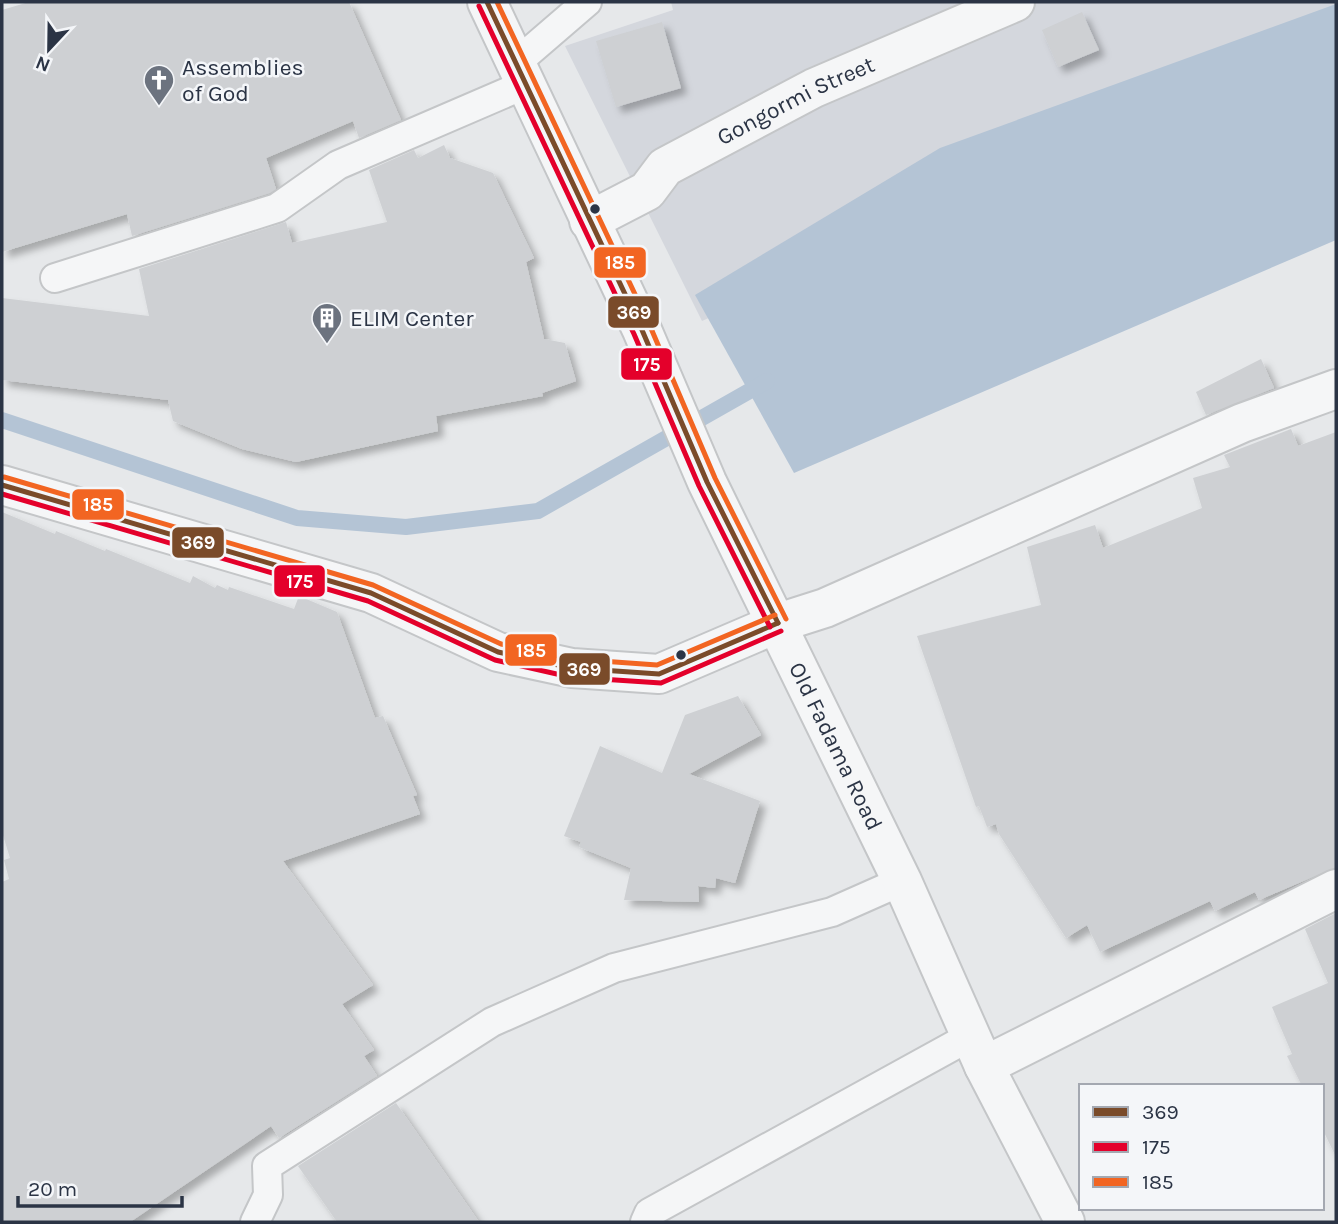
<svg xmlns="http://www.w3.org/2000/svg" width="1338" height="1224" font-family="Karla,sans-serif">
	<defs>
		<filter id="shadow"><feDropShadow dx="6" dy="6" stdDeviation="3.5" flood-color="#0004"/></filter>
	</defs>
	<rect width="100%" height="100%" fill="#e6e8ea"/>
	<path fill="#d4d7dd" d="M671 2H1336V36L702 321 565 46 673 10Z"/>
	<path fill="#b4c4d5" d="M1336 4V240L794 473 695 295 940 148Z"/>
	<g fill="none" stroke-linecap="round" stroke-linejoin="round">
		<path stroke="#b4c4d5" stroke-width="16" d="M2 420 297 518 406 527 538 511 767 381"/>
	</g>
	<g fill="#ced0d3" filter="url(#shadow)">
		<path d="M29 2H349L401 120 359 138 353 121 266 158 276 189 270 193 132 236 127 214 2 252V10Z"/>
		<path d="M1082 12 1099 50 1058 67 1042 30Z"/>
		<path d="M662 22 681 88 616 107 596 41Z"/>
		<path d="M444 145 450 158 493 173 534 258 526 262 544 339 565 343 576 381 542 393 543 396 436 416 438 431 296 462 242 449 173 421 168 400 2 380V298L149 316 139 269 286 222 292 243 387 222 369 170 414 150 418 158Z"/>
		<path d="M1261 359 1274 388 1206 415 1196 392Z"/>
		<path d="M1291 429 1298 446 1336 432V867L1259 900 1255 892 1215 911 1210 901 1100 952 1087 925 1066 938 999 834 996 824 987 827 979 806 976 807 917 636 1041 605 1027 547 1095 525 1103 548 1202 508 1193 478 1230 467 1224 455Z"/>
		<path d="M2 512 55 534 56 531 105 551 106 549 190 583 193 576 215 588 217 585 228 590 229 587 294 609 299 596 337 612 375 718 383 716 417 795 413 796 420 814 283 861 373 985 342 1004 374 1050 364 1056 377 1076 279 1138 271 1126 130 1222H2V882L9 879 4 860 10 858 2 832Z"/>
		<path d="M738 696 761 735 689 774 760 801 735 883 716 878 715 888 698 886 699 902 624 900 631 868 579 847 581 842 564 836 600 746 662 773 685 715Z"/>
		<path d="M1336 913V1157L1322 1128V1086H1302L1287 1056 1292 1054 1272 1007 1328 983 1305 929Z"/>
		<path d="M396 1103 479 1222H337L298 1166Z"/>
	</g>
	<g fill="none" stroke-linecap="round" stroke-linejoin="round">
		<g stroke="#c4c6c8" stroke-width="32">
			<g id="service">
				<path d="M515 64 587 2"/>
				<path d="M55 278 277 208 338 165 526 84"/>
				<path d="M255 1222 268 1195 267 1166 492 1022 614 968 832 912 902 881"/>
				<path d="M645 1222 649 1213 971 1036"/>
			</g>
		</g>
		<g stroke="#c4c6c8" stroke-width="42">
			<g id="minor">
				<path id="s1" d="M589 221 647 191 665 167 814 88 1015 2"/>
				<path d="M2 485 371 593 498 652 572 668 659 674 778 623 825 608 1242 423 1336 389"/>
				<path d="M984 1066 1336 889"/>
			</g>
		</g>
		<g stroke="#c4c6c8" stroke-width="42">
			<g id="tertiary">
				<path id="s2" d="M487 2 642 330 707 482 902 881 984 1066 1065 1222"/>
			</g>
		</g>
		<use href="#service" stroke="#f5f6f7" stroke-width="28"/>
		<use href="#minor" stroke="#f5f6f7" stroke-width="38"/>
		<use href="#tertiary" stroke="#f5f6f7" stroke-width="38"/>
		<g stroke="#f4f6f9" stroke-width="10">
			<g id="bus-1">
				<path d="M487 2 642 330 707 482 778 623"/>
				<path d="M2 485 371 593 498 652 572 668 659 674 778 623"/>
			</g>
		</g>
		<g stroke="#f4f6f9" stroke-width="10">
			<g id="bus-2">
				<path d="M479 6 634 334 699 486 770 627"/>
				<path d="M2 494 368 601 495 660 570 677 661 683 781 631"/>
			</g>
		</g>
		<g stroke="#f4f6f9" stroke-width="10">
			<g id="bus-3">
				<path d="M497 2 650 326 715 478 786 619"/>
				<path d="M4 477 373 585 501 644 573 659 657 665 775 615"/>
			</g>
		</g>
		<use href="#bus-1" stroke="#7a4b2a" stroke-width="5"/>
		<use href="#bus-2" stroke="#e4002b" stroke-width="5"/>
		<use href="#bus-3" stroke="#f26522" stroke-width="5"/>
	</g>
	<defs>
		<g id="church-pin" transform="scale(1.575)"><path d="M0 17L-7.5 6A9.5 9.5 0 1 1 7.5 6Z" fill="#6c737f" stroke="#f4f6f9"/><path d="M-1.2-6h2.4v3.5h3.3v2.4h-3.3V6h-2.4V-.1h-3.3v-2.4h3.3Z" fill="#fff"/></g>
		<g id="building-pin" transform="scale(1.575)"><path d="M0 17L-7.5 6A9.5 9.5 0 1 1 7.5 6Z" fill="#6c737f" stroke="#f4f6f9"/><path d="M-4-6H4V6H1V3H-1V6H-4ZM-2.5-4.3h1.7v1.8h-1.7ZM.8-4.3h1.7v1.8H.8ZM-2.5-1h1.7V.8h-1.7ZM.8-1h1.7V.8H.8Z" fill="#fff"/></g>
	</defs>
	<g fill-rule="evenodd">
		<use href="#church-pin" x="159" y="80"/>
		<use href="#building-pin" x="327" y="318"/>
	</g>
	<g fill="#2b3445" stroke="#f4f6f9" stroke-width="2.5">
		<circle cx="595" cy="209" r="6"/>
		<circle cx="681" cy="655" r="6"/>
	</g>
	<g text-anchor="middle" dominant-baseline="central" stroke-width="5" stroke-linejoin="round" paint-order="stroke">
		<g font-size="23" fill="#2b3445" stroke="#f4f6f9" text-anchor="start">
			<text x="182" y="67">Assemblies<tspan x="182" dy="26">of God</tspan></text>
			<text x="350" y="318">ELIM Center</text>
		</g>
		<g font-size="23" fill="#2b3445" stroke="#f4f6f9">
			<text stroke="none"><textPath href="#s1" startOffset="242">Gongormi Street</textPath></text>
			<text stroke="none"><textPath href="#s2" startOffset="822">Old Fadama Road</textPath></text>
		</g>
	</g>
	<g stroke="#f4f6f9" stroke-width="2.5">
		<rect x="593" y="246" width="54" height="33" rx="7" fill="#f26522"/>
		<rect x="607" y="295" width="53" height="34" rx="7" fill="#7a4b2a"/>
		<rect x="620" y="347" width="53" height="34" rx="7" fill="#e4002b"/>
		<rect x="71" y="488" width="54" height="33" rx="7" fill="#f26522"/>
		<rect x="171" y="526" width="54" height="33" rx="7" fill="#7a4b2a"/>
		<rect x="273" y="564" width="53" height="34" rx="7" fill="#e4002b"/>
		<rect x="504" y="633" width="54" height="34" rx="7" fill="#f26522"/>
		<rect x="558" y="652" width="53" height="34" rx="7" fill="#7a4b2a"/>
	</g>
	<g font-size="19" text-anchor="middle" font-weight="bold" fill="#fff">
		<text x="620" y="269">185</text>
		<text x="634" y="319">369</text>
		<text x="647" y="371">175</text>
		<text x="98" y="511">185</text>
		<text x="198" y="549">369</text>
		<text x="300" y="588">175</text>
		<text x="531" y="657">185</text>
		<text x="584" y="676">369</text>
	</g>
	<rect width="1338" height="1224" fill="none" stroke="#2b3445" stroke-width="7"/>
	<rect x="1079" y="1084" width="245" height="126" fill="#f4f6f9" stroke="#a4a8b1" stroke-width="2"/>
	<rect x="1093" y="1107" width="35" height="10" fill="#7a4b2a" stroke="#a4a8b1" stroke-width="2"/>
	<text x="1142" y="1119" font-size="21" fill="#2b3445">369</text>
	<rect x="1093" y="1142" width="35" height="10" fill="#e4002b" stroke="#a4a8b1" stroke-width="2"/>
	<text x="1142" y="1154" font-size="21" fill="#2b3445">175</text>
	<rect x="1093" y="1177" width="35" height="10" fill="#f26522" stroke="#a4a8b1" stroke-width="2"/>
	<text x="1142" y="1189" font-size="21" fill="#2b3445">185</text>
	<g transform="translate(49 49) rotate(202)" stroke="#f4f6f9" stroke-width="5" paint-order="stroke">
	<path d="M0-5L12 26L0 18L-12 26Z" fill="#2b3445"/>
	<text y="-10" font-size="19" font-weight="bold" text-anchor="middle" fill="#2b3445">N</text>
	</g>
	<path d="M18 1196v10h164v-10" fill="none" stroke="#2b3445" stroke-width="3.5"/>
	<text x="28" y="1196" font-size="21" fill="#2b3445" stroke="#f4f6f9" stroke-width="5" paint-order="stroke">20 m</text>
</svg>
